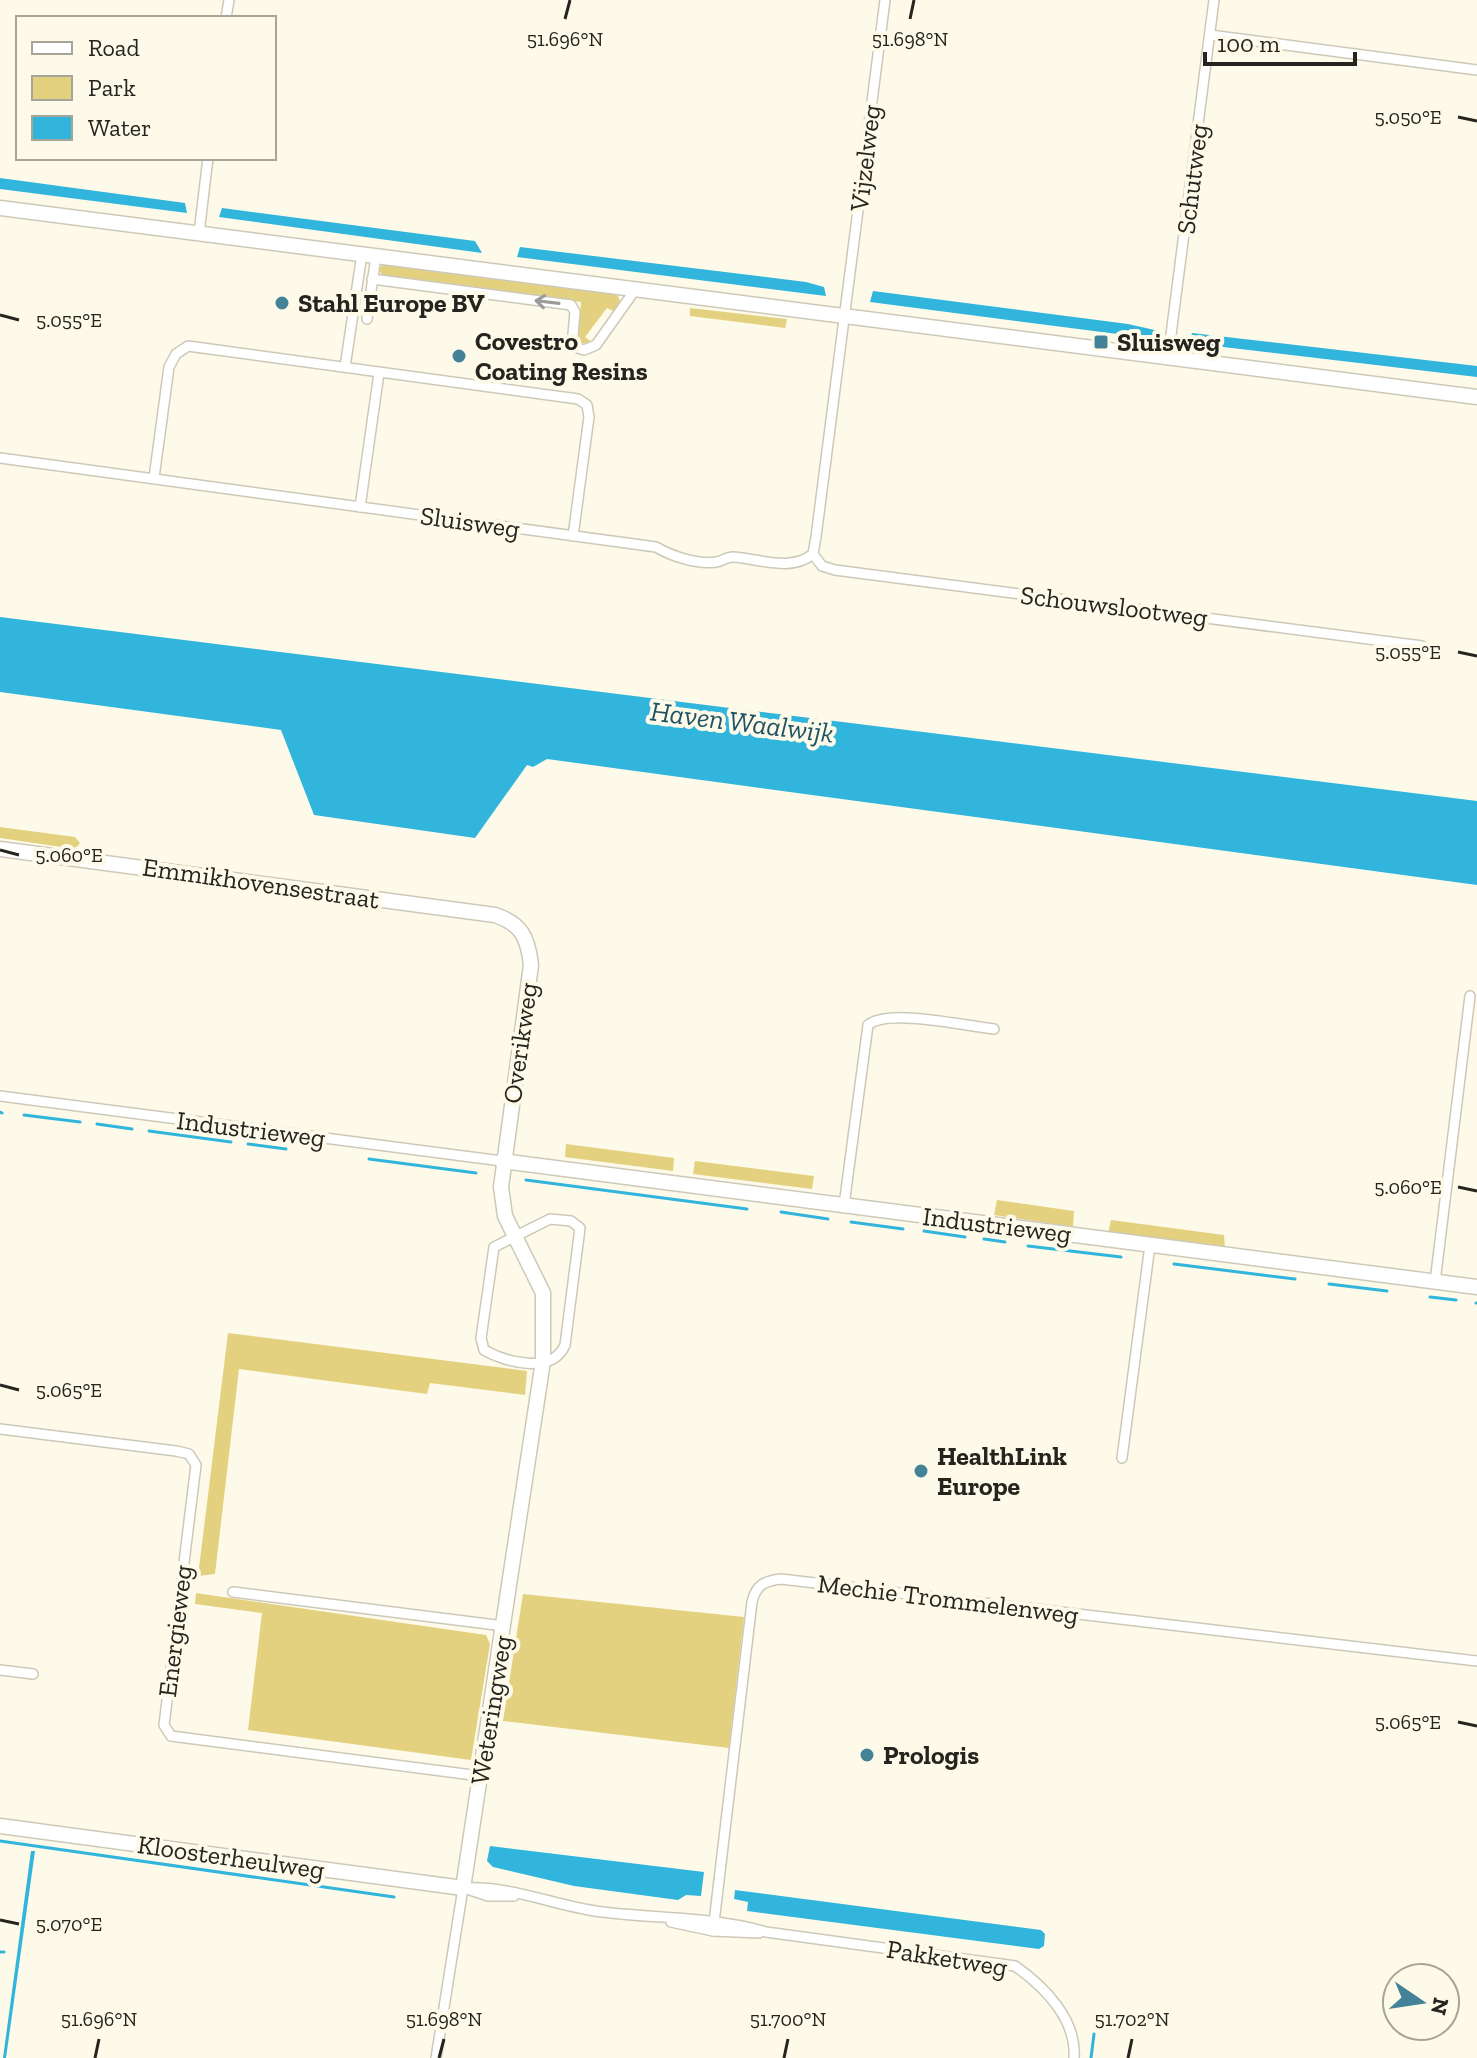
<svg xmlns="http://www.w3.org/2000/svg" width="1477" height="2058" font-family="'Zilla Slab',serif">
	<rect width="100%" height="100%" fill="#fdfae9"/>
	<g fill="#e4d17f">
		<path d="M384 264 617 294 621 303 615 312 607 308 585 337 592 342 577 344 581 302 383 276 378 269Z"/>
		<path d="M690 308 787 319 785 328 690 316Z"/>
		<path d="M0 827 75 837 80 843 75 849 0 838Z"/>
		<path d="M566 1144 674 1158 673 1171 565 1157Z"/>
		<path d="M695 1161 814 1176 812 1189 693 1174Z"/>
		<path d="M997 1200 1074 1211 1073 1227 994 1215Z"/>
		<path d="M1111 1220 1224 1235 1225 1248 1108 1233Z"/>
		<path d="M228 1333 527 1371 525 1395 430 1383 427 1394 239 1369 215 1574 198 1576Z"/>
		<path d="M196 1593 486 1635 490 1644 471 1760 248 1730 262 1613 195 1604Z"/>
		<path d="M523 1594 744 1617 729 1748 503 1721Z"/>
	</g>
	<g fill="#31b5dc">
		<path d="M0 178 185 203 187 213 0 189Z"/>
		<path d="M222 208 475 241 482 253 219 217Z"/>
		<path d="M520 247 806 282 824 287 826 296 517 257Z"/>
		<path d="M873 291 1128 324 1159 331 1156 339 870 302Z"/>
		<path d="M1192 333 1477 366V377L1189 343Z"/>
		<path d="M0 617 1477 801V885L547 759 533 767 527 765 475 838 314 815 281 730 0 692Z"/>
		<path d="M490 1846 704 1872 701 1896 686 1895 678 1900 574 1886 493 1867 487 1861Z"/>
		<path d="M31 1851H35L6 2058H3Z"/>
		<path d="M735 1890 1041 1930 1045 1934 1044 1946 1039 1949 747 1911 748 1902 734 1899Z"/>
	</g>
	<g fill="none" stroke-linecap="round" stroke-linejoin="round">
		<g stroke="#31b5dc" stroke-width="3">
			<path d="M0 1112 2 1113"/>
			<path d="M24 1115 80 1122"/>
			<path d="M97 1124 132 1129"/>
			<path d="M149 1131 231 1142"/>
			<path d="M248 1144 286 1149"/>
			<path d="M369 1159 476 1173"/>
			<path d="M526 1180 747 1209"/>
			<path d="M781 1212 828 1219"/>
			<path d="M851 1222 903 1229"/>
			<path d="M924 1231 965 1237"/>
			<path d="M984 1239 1005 1242"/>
			<path d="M1028 1246 1121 1257"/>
			<path d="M1174 1264 1295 1279"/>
			<path d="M1329 1284 1387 1291"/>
			<path d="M1430 1297 1456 1300"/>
			<path d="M1476 1303H1477"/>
			<path d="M0 1841 394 1897"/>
			<path d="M0 1952H4"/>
			<path d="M1091 2058 1094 2034"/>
		</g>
		<g stroke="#cdc9b9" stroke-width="12">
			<g id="street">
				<path d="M226 18 229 0"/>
				<path d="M1210 35 1477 70"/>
				<path d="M199 233 208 158"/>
				<path d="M372 279 571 305 575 312 572 346 584 350 596 345 635 290"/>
				<path d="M367 319 376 256"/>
				<path d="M1168 358 1214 0"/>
				<path d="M345 367 362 254"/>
				<path d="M0 458 656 547C671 556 698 565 716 562 724 561 726 556 734 557 760 559 791 572 813 554L816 537 885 0"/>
				<path d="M154 478 169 367 176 354 188 346 578 399 587 405 589 417 573 536"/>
				<path d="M360 507 379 373"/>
				<path d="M813 554 822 566 835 570 1422 646"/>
				<path d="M0 1096 502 1161"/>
				<path d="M844 1205 868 1025C888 1008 966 1026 994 1029"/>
				<path d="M550 1219 571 1221 580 1228 565 1345C552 1375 505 1362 484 1350L481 1338 494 1247Z"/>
				<path d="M1435 1282 1470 996"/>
				<path d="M0 1429 176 1451 189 1454 196 1465 164 1725 171 1736 480 1776"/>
				<path d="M1122 1458 1150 1245"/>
				<path d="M233 1592 504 1626"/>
				<path d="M0 1670 33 1674"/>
				<path d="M463 1888C507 1885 551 1904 595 1911 652 1919 711 1916 766 1932L1015 1966C1045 1987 1077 2020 1074 2058"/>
				<path d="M470 1890 488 1896H514"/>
				<path d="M671 1922 713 1931 759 1933"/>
				<path d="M713 1931 752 1602C756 1585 764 1581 781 1579L1477 1661"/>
				<path d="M436 2058 463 1888"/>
			</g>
		</g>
		<g stroke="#cdc9b9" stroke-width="17">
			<g id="secondary">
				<path d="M0 208 1477 397"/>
				<path d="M0 849 495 915C522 924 528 938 531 965L501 1187 505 1216 543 1293V1361L463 1888 0 1826"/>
				<path d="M502 1161 1477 1287"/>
			</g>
		</g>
		<use href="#street" stroke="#fff" stroke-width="9"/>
		<use href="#secondary" stroke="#fff" stroke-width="14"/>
	</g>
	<defs><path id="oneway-shaft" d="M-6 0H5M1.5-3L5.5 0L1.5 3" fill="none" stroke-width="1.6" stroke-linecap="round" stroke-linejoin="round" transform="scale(2)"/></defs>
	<use stroke="#9d9c9a" href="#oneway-shaft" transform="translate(547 302) rotate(-173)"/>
	<path fill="none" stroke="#26241e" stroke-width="3" d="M565 19 570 0M910 19 914 0M1458 117 1477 121M0 315 19 320M1458 652 1477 656M0 850 19 855M1458 1187 1477 1191M0 1385 19 1390M1458 1722 1477 1726M0 1920 19 1924M95 2058 99 2039M439 2058 444 2039M784 2058 788 2039M1128 2058 1132 2039"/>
	<g fill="#448298" stroke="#fdfae9" stroke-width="3">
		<circle cx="282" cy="303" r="8"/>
		<rect x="1093" y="334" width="16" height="16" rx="4"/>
		<circle cx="459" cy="356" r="8"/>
		<circle cx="921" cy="1471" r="8"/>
		<circle cx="867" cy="1755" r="8"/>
	</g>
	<g text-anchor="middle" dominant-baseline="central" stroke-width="8" stroke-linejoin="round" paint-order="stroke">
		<g font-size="26" fill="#26241e" stroke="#fdfae9">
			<text transform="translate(865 158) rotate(-83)">Vijzelweg</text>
			<text transform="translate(1192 179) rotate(-83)">Schutweg</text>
			<text transform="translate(470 522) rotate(8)">Sluisweg</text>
			<text transform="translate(1114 606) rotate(7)">Schouwslootweg</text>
			<text transform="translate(261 883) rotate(8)">Emmikhovensestraat</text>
			<text transform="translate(520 1043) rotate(-82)">Overikweg</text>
			<text transform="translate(251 1129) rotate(7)">Industrieweg</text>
			<text transform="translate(997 1225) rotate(7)">Industrieweg</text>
			<text transform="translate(948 1599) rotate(7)">Mechie Trommelenweg</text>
			<text transform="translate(175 1631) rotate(-83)">Energieweg</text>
			<text transform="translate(491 1710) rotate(-81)">Weteringweg</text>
			<text transform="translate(231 1857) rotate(8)">Kloosterheulweg</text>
			<text transform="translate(947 1958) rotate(9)">Pakketweg</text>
		</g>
		<g font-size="26" font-weight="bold" fill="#26241e" stroke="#fdfae9" text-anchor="start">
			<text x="298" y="303">Stahl Europe BV</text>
			<text x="475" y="341">Covestro<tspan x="475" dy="30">Coating Resins</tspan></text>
			<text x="1117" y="342">Sluisweg</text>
			<text x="937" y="1456">HealthLink<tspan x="937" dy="30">Europe</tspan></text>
			<text x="883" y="1755">Prologis</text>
		</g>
		<g font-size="28" font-style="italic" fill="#1f5263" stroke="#fdfae9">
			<text transform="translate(742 722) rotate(7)">Haven Waalwijk</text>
		</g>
	</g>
	<g font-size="20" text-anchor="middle" fill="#26241e" stroke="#fdfae9" stroke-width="8" stroke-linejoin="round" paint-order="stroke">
		<text x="565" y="46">51.696°N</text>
		<text x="910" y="46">51.698°N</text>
		<text x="1408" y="124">5.050°E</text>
		<text x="69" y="327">5.055°E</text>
		<text x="1408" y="659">5.055°E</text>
		<text x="69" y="862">5.060°E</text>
		<text x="1408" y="1194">5.060°E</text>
		<text x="69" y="1397">5.065°E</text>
		<text x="1408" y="1729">5.065°E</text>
		<text x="69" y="1931">5.070°E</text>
		<text x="99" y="2026">51.696°N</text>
		<text x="444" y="2026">51.698°N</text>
		<text x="788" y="2026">51.700°N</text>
		<text x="1132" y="2026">51.702°N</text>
	</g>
	<rect x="16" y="16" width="260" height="144" fill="#fdfae9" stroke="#a7a498" stroke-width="2"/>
	<rect x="32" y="42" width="40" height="12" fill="#ffffff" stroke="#a7a498" stroke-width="2"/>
	<text x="88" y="56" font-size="24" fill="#26241e">Road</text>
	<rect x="32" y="76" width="40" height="24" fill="#e4d17f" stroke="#a7a498" stroke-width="2"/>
	<text x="88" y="96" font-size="24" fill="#26241e">Park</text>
	<rect x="32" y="116" width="40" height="24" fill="#31b5dc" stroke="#a7a498" stroke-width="2"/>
	<text x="88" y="136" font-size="24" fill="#26241e">Water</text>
	<g transform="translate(1421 2002) rotate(103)"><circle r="38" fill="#fdfae9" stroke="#a7a498" stroke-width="2"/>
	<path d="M0-6L14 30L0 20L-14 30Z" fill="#448298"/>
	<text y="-12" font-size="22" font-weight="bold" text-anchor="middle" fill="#26241e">N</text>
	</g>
	<path d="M1205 52v12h150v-12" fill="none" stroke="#26241e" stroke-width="4"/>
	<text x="1217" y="52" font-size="24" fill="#26241e" stroke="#fdfae9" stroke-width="6" paint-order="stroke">100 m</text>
</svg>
